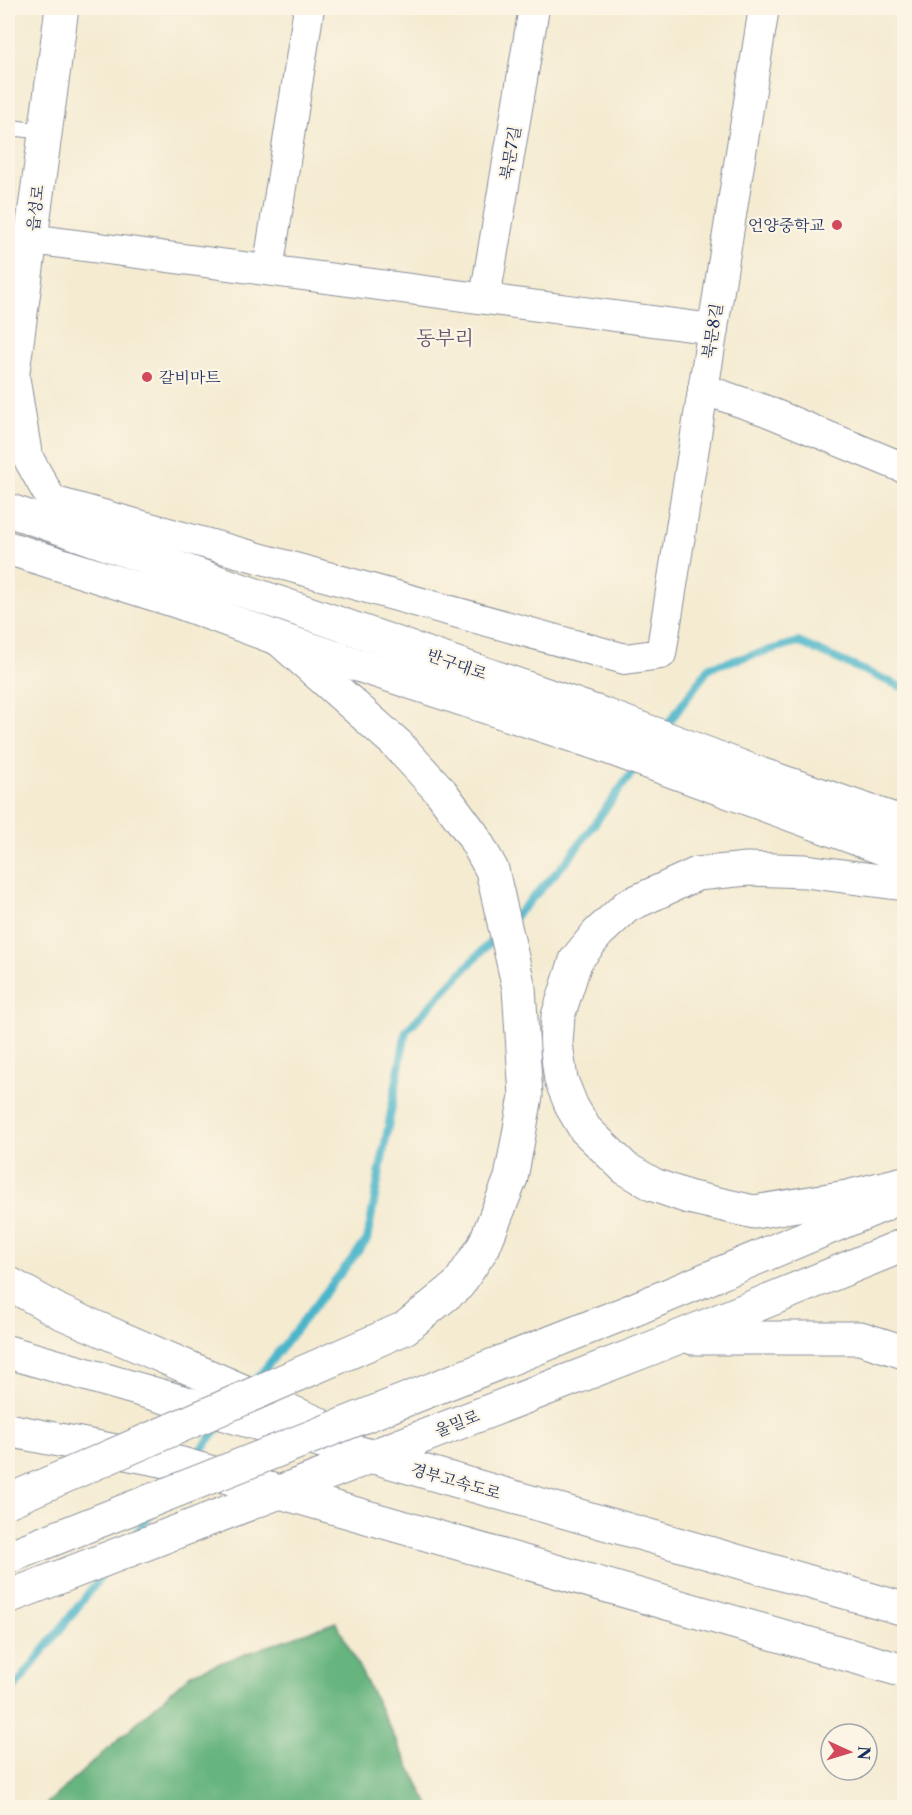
<svg xmlns="http://www.w3.org/2000/svg" width="912" height="1815" font-family="'Libre Caslon Text','Noto Serif KR',serif">
	<rect width="100%" height="100%" fill="#fcf5e5"/>
	<filter id="ink" filterUnits="userSpaceOnUse"><feTurbulence type="fractalNoise" baseFrequency=".0167" numOctaves="2"/><feDisplacementMap in="SourceGraphic" scale="12" xChannelSelector="R" yChannelSelector="G"/><feConvolveMatrix kernelMatrix="1 2 1 2 8 2 1 2 1" color-interpolation-filters="sRGB"/></filter>
	<filter id="wash" filterUnits="userSpaceOnUse"><feTurbulence type="fractalNoise" baseFrequency=".008" numOctaves="4" result="noise"/><feDisplacementMap in="SourceGraphic" scale="24" xChannelSelector="R" yChannelSelector="G"/><feGaussianBlur stdDeviation="1.35" result="paint"/><feColorMatrix in="noise" values="0 0 0 0 0 0 0 0 0 0 0 0 0 0 0 0 0 1.4 0 .05"/><feComposite in="paint" operator="in"/></filter>
	<g filter="url(#wash)">
		<rect width="100%" height="100%" fill="#f4ebd1"/>
		<path fill="#66b47e" stroke="#40726e" stroke-width="1.5" d="M336 1622 430 1807H43L192 1673Z"/>
		<g fill="none" stroke-linecap="round" stroke-linejoin="round">
			<g stroke="#4cb5ca" stroke-width="8">
				<path d="M664 729 710 667 798 642 904 688"/>
				<path d="M511 921 566 862 637 766"/>
				<path d="M256 1380 367 1240 406 1031 498 934"/>
				<path d="M193 1460 224 1421"/>
				<path d="M134 1536 152 1513"/>
				<path d="M8 1696 105 1572"/>
			</g>
		</g>
	</g>
	<g filter="url(#ink)">
		<g fill="none" stroke-linecap="round" stroke-linejoin="round">
			<g stroke="#888d98" stroke-width="17">
				<path id="lane" d="M8 127 45 132"/>
			</g>
			<g stroke="#888d98" stroke-width="32">
				<g id="street">
					<path d="M31 239 713 329"/>
					<path d="M268 270 309 8"/>
					<path d="M485 298 534 8"/>
					<path d="M15 381 27 456 52 501 65 515"/>
					<path d="M703 389 764 410 904 468"/>
					<path d="M52 501 625 659 661 654 764 8"/>
				</g>
			</g>
			<g stroke="#888d98" stroke-width="35">
				<path id="secondary" d="M8 409 62 8"/>
			</g>
			<g stroke="#888d98" stroke-width="35">
				<g id="primary">
					<path d="M8 510 605 715 760 774 904 823"/>
					<path d="M8 548 179 602 279 639 596 743 904 856"/>
				</g>
			</g>
			<g stroke="#888d98" stroke-width="35">
				<g id="highway">
					<path d="M279 639 397 744 441 792"/>
					<path d="M904 884 805 871 747 869 697 874 627 906 598 933 576 960 558 1016 556 1043 561 1080 572 1107 585 1129 625 1168 654 1185 688 1197 754 1212 847 1197 904 1183"/>
					<path d="M8 1283 60 1312 317 1423"/>
					<path d="M633 1310 883 1205"/>
					<path d="M693 1338H860L904 1352"/>
					<path d="M8 1352 904 1609"/>
					<path d="M8 1430 182 1464 904 1671"/>
					<path d="M8 1597 652 1348 904 1245"/>
				</g>
			</g>
			<use href="#lane" stroke="#fff" stroke-width="15"/>
			<use href="#street" stroke="#fff" stroke-width="30"/>
			<use href="#secondary" stroke="#fff" stroke-width="33"/>
			<use href="#primary" stroke="#fff" stroke-width="33"/>
			<use href="#highway" stroke="#fff" stroke-width="33"/>
			<g stroke="#888d98" stroke-width="35" stroke-linecap="butt">
				<g id="highway-bridge">
					<path d="M8 1501 405 1328 458 1285 484 1246 511 1178 526 1096 519 988 492 870 472 834 441 792"/>
					<path d="M8 1557 633 1310"/>
				</g>
			</g>
			<use href="#highway-bridge" stroke="#fff" stroke-width="33"/>
		</g>
	</g>
	<g fill="#d1495b" stroke="#fcf5e5" stroke-width="2">
		<circle cx="837" cy="225" r="6"/>
		<circle cx="147" cy="377" r="6"/>
	</g>
	<g text-anchor="middle" dominant-baseline="central" stroke-width="4.5" stroke-linejoin="round" paint-order="stroke">
		<g font-size="16" fill="#1b2f5e" stroke="#fcf5e5">
			<text transform="translate(510 153) rotate(-80)">북문7길</text>
			<text transform="translate(35 208) rotate(-83)">읍성로</text>
			<text transform="translate(712 331) rotate(-81)">북문8길</text>
			<text transform="translate(457 664) rotate(19)">반구대로</text>
			<text transform="translate(457 1423) rotate(-21)">울밀로</text>
			<text transform="translate(456 1481) rotate(16)">경부고속도로</text>
		</g>
		<g font-size="16" fill="#1b2f5e" stroke="#fcf5e5" text-anchor="end">
			<text x="825" y="225">언양중학교</text>
			<text x="159" y="377" text-anchor="start">갈비마트</text>
		</g>
		<g font-size="20" fill="#62576e" stroke="#fcf5e5">
			<text x="445" y="338">동부리</text>
		</g>
	</g>
	<rect width="912" height="1815" fill="none" stroke="#fcf5e5" stroke-width="30"/>
	<g transform="translate(849 1752) rotate(94)"><circle r="28" fill="#fcf5e5" stroke="#a2a6af" stroke-width="1.5"/>
	<path d="M0-4.5L10 22L0 15L-10 22Z" fill="#d1495b"/>
	<text y="-9" font-size="16" font-weight="bold" text-anchor="middle" fill="#1b2f5e">N</text>
	</g>
</svg>
